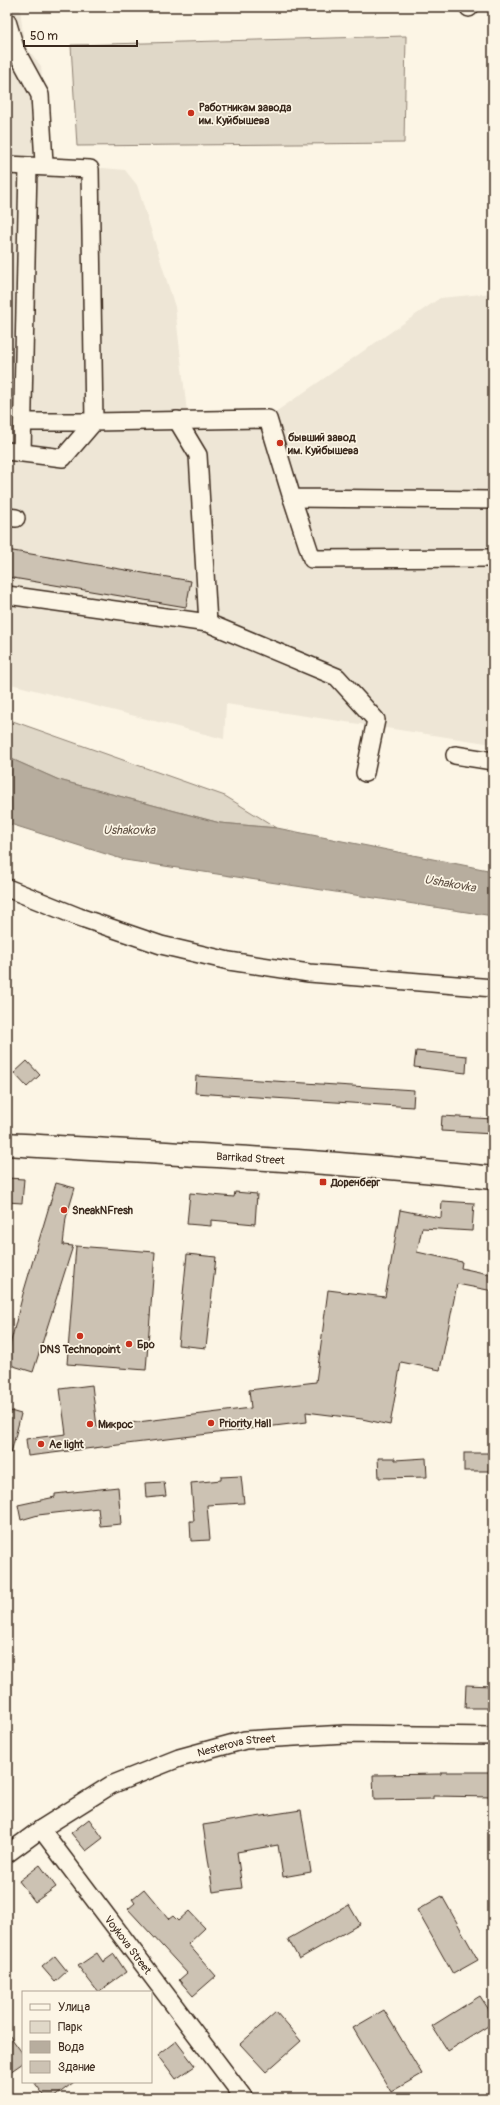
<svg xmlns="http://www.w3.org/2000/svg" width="500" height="2105" font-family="Pangolin,sans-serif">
	<rect width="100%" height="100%" fill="#fcf5e5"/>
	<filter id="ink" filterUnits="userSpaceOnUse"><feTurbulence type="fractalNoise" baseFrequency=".025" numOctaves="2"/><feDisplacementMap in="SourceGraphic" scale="8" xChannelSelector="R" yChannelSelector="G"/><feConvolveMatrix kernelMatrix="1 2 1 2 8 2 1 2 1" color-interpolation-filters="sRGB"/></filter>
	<g filter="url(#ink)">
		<path fill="#eee6d6" d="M7 7H20L24 44 41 66 49 163 125 170 137 185 175 307 187 412 274 413 440 298 493 293V744L226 704 224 739 7 683Z"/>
		<g fill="#e0d8c8" stroke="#8e8173">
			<path d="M406 36 404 143 77 146 71 45Z"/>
			<path d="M7 719 225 796 277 828 220 823 59 780 7 757Z"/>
		</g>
		<path fill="#b7ad9e" stroke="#85796b" d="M7 757 59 780 220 823 277 828 493 871V916L125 860 7 823Z"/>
		<g fill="#ccc2b3" stroke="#3b2a1e">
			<path d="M7 550 191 581 186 607 7 577Z"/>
			<path d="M416 1051 467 1056 466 1073 414 1067Z"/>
			<path d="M27 1061 40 1075 27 1087 14 1073Z"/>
			<path d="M196 1076 414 1090 413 1107 195 1093Z"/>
			<path d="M442 1116 493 1119V1134L441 1131Z"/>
			<path d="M7 1178 24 1179 22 1203 7 1202Z"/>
			<path d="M56 1183 75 1188 66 1218 63 1245 73 1246 33 1372 7 1364V1357L23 1294Z"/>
			<path d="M235 1192 257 1194 255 1224 211 1220V1226L187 1224 190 1193 234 1197Z"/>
			<path d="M442 1201 474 1203 472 1231 422 1228 417 1252 462 1262 461 1268 493 1275V1291L457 1284 440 1370 401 1362 390 1425 362 1419 306 1412 307 1422 28 1456 26 1439 66 1434 60 1389 92 1385 97 1427 251 1408 249 1390 316 1382 328 1290 385 1297 400 1210 441 1218Z"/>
			<path d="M76 1246 155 1252 146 1370 67 1364Z"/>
			<path d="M187 1254 216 1257 206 1348 178 1345Z"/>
			<path d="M7 1410 21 1414 11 1453 7 1452Z"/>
			<rect x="464" y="1453" width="29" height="18"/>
			<path d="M378 1458H395V1460L426 1458 427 1477 379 1478Z"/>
			<path d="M241 1476 244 1503 207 1505 210 1540 191 1541 190 1521H194L191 1483 221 1480V1477Z"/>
			<path d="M164 1482 166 1496 146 1498 145 1483Z"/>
			<path d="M118 1487 121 1524 100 1526 98 1508 38 1515 21 1520 18 1505 55 1497V1494Z"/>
			<path d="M466 1685 493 1686V1708H465Z"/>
			<path d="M441 1772H493V1797L433 1796V1799L374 1800 373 1775 441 1774Z"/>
			<path d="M301 1810 311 1872 283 1877 278 1845 237 1852 242 1888 213 1892 203 1825Z"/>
			<path d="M89 1819 103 1838 86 1851 71 1833Z"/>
			<path d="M40 1865 56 1887 35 1902 19 1881Z"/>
			<path d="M144 1889 169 1919 173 1916 178 1921 189 1911 205 1928 188 1944 216 1976 193 1996 179 1980 187 1973 128 1909 135 1903 132 1899Z"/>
			<path d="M442 1896 478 1960 453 1974 417 1910Z"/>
			<path d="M349 1905 360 1924 299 1959 288 1939Z"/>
			<path d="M97 1953 103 1962 114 1954 126 1972 98 1992 78 1966Z"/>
			<path d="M55 1956 67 1971 55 1982 42 1967Z"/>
			<path d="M480 1996 493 2016V2023L448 2051 432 2026Z"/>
			<path d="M384 2010 422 2074 391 2092 353 2028Z"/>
			<path d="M276 2012 301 2041 266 2072 240 2044Z"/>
			<path d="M7 2032 23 2054V2063L7 2074Z"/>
			<path d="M176 2041 195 2066 176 2079 158 2055Z"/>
			<path d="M34 2082H74L53 2098H46Z"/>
		</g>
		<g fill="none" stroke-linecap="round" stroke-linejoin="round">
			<g stroke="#3b2a1e" stroke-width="20">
				<g id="minor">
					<path d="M469 7V8"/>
					<path d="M7 21 16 51 40 95 44 163"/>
					<path d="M7 165 90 169 94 422H23"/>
					<path d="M7 451 63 458 94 422 268 419 292 498 493 500"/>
					<path d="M22 452 28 166"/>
					<path d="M292 498 312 559 493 558"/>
					<path d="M7 517 16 518"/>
					<path d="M7 595 208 623 198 455 177 420"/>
					<path d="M208 623 337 677 376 720 365 773"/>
					<path d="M455 755 493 761"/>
					<path d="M7 888 79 917 161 945 229 961 309 973 493 988"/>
					<path id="s1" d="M41 1829 244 2098"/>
					<path id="s2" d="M7 1854 41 1829 111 1785 179 1758 245 1740 345 1734 493 1736"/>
				</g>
			</g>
			<g stroke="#3b2a1e" stroke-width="25">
				<g id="primary">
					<path id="s3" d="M7 1144C169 1154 331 1160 493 1178"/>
				</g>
			</g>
			<use href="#minor" stroke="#fcf5e5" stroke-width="17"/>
			<use href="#primary" stroke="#fcf5e5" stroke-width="22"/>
		</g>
	</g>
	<g fill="#c8321e" stroke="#fcf5e5" stroke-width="1.5">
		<circle cx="191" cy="113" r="4"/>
		<circle cx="280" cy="443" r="4"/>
		<rect x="319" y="1178" width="8" height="8" rx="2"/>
		<circle cx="64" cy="1210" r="4"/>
		<circle cx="80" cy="1336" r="4"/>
		<circle cx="129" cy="1344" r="4"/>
		<circle cx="211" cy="1423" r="4"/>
		<circle cx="90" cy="1424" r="4"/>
		<circle cx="41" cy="1444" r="4"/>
	</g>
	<g text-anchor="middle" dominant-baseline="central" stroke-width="3.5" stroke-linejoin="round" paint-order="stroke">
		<g font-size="11" font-weight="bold" fill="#3b2a1e" stroke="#fcf5e5" text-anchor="start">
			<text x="199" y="107">Работникам завода<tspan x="199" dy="13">им. Куйбышева</tspan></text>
			<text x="288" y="437">бывший завод<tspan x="288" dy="13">им. Куйбышева</tspan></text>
			<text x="331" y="1182">Доренберг</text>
			<text x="72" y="1210">SneakNFresh</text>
			<text x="137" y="1344">Бро</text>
			<text x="80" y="1349" text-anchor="middle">DNS Technopoint</text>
			<text x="219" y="1423">Priority Hall</text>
			<text x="98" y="1424">Микрос</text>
			<text x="49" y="1444">Ae light</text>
		</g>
		<g font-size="11" fill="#3b2a1e" stroke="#fcf5e5">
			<text stroke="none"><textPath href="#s3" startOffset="244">Barrikad Street</textPath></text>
			<text stroke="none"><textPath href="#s2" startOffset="257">Nesterova Street</textPath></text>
			<text stroke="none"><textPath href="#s1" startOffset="145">Voykova Street</textPath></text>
		</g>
		<g font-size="12" font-style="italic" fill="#605144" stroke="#fcf5e5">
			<text x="129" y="830">Ushakovka</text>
			<text transform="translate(450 884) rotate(10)">Ushakovka</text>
		</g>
	</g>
	<rect width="500" height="2105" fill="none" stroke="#fcf5e5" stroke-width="24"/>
	<rect x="12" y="12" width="476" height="2081" fill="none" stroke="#3b2a1e" stroke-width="1.5" filter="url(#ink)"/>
	<rect x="22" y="1991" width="130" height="92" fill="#fcf5e5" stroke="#afa495"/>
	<rect x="30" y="2004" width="20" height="6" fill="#fcf5e5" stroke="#afa495"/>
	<text x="58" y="2011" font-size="12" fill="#3b2a1e">Улица</text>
	<rect x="30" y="2021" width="20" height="12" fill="#e0d8c8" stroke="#afa495"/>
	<text x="58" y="2031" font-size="12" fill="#3b2a1e">Парк</text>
	<rect x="30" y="2041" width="20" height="12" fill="#b7ad9e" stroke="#afa495"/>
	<text x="58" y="2051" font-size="12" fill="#3b2a1e">Вода</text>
	<rect x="30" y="2061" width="20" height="12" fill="#ccc2b3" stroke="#afa495"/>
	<text x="58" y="2071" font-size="12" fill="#3b2a1e">Здание</text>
	<path d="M24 40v6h113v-6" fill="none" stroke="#3b2a1e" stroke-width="2"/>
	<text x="30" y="40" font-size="12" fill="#3b2a1e" stroke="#fcf5e5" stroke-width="3" paint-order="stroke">50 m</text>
</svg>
